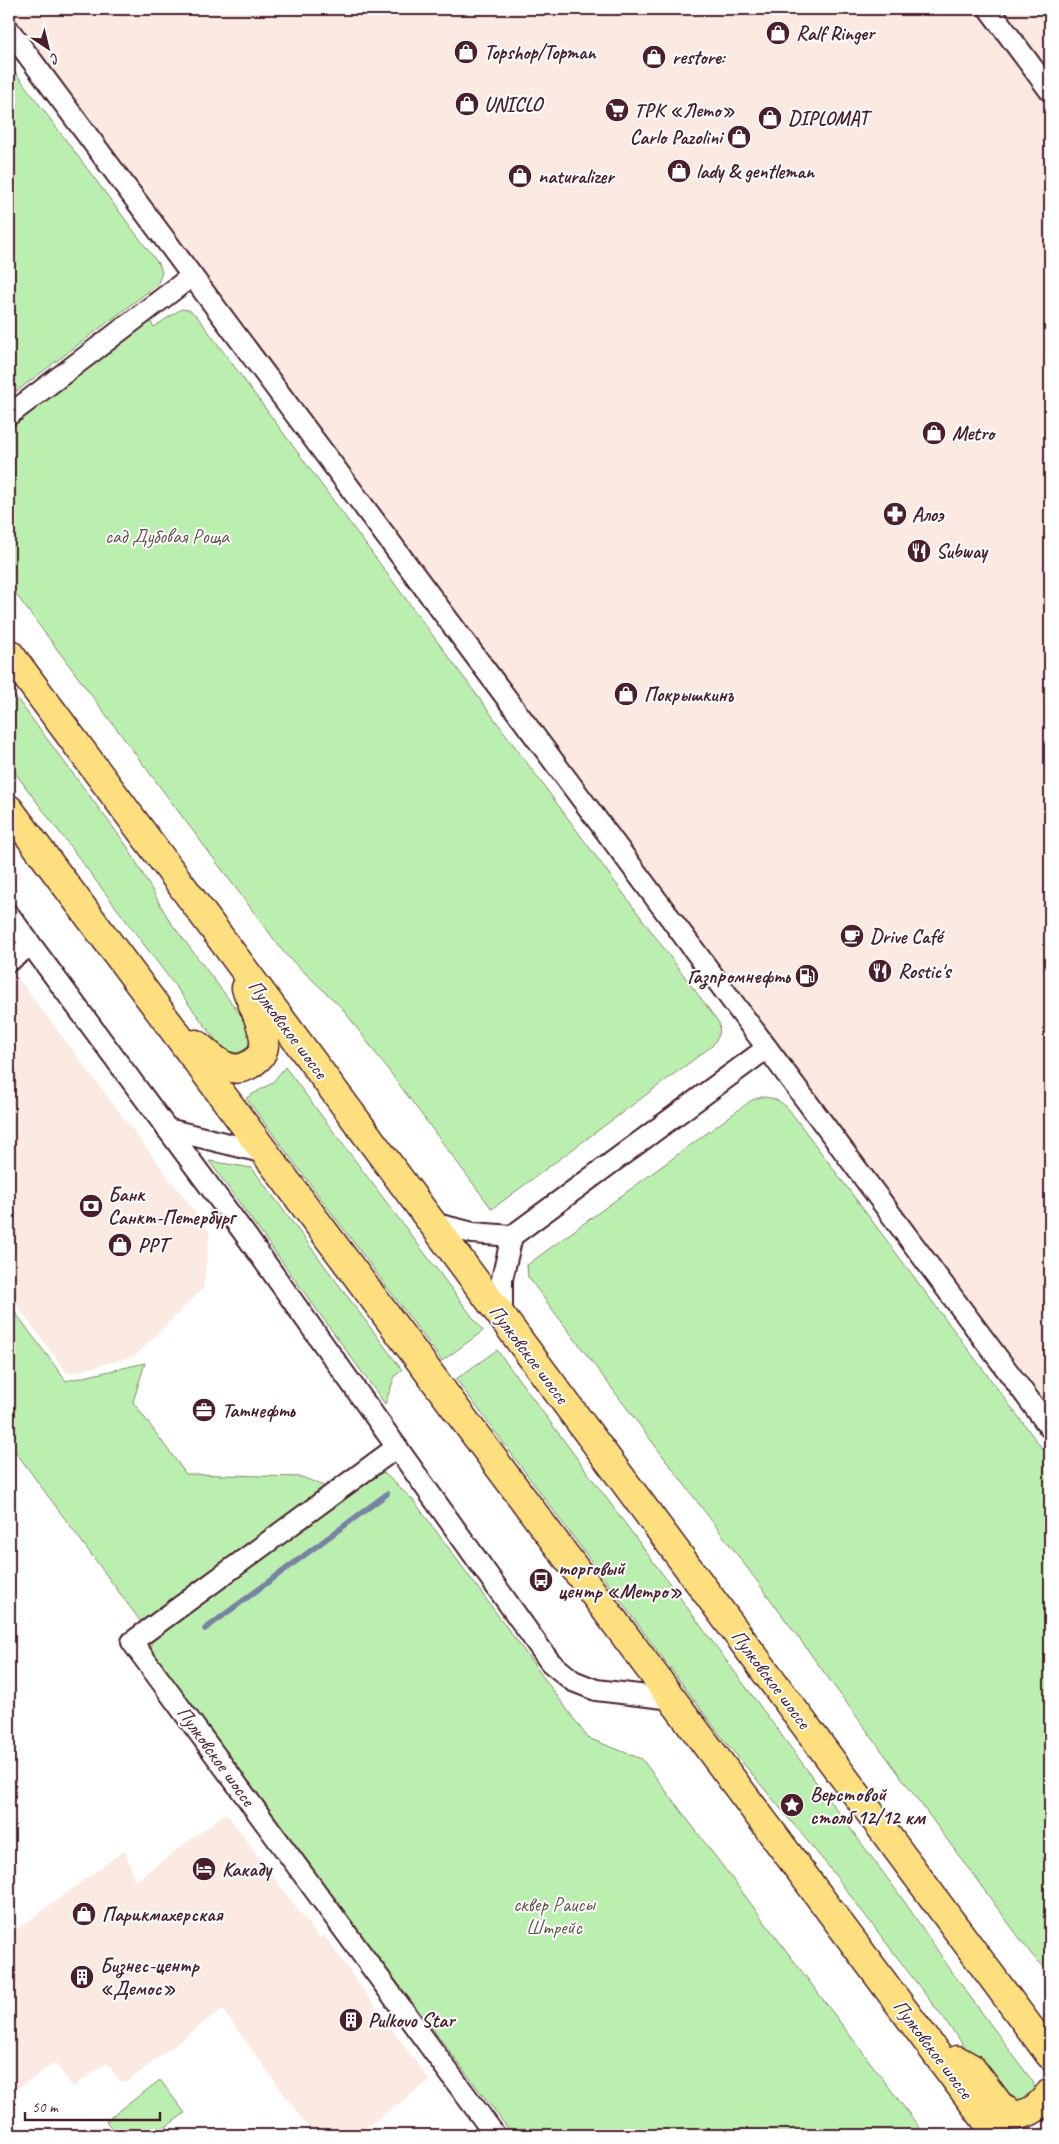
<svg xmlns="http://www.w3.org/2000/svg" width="1059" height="2144" font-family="Caveat,sans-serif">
	<rect width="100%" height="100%" fill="#fff"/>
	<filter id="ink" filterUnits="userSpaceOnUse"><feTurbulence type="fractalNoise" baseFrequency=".02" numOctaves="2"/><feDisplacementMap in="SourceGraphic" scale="10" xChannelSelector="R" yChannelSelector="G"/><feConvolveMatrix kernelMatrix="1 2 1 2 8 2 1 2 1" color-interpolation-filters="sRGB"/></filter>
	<g filter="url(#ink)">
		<g fill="#faeae2">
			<path d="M9 9H1050V1413L9 10Z"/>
			<path d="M9 966 210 1232 203 1289 135 1356 68 1374 9 1295Z"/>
			<path d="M226 1813 319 1938 324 1936 430 2081 355 2135H314L222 2009 127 2082 120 2081 107 2063 73 2087 55 2063 9 2094V1935L125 1850 135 1881Z"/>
		</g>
		<g fill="#bbefaf" stroke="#82876d">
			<path d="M9 64 160 266 162 273 157 285 9 397Z"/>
			<path d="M181 309 189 310 197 316 719 1023C721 1033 718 1038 712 1046L492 1209 342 1008 285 954 9 585V427L150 321 154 327Z"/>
			<path d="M9 688 127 846 169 920 249 1026 252 1041C244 1057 230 1055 218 1043L9 765Z"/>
			<path d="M285 1067 483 1331 442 1361 246 1098 272 1083Z"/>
			<path d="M761 1097C772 1097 778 1100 787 1107L1050 1459V1973L1032 1955 748 1569 528 1277 527 1265 752 1100Z"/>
			<path d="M209 1161 252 1168 402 1370 395 1376 385 1404Z"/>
			<path d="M9 1304 66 1381 145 1363 133 1402 186 1474 302 1477 326 1487 141 1622 9 1443Z"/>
			<path d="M497 1350 904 1901 952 1972 1033 2082 1036 2091 1030 2103 1006 2101 828 1866 723 1739 456 1379Z"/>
			<path d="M382 1471 414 1501 588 1738 642 1759 925 2135H513L151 1658V1640Z"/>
			<path d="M160 2080 185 2113 155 2135H117L106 2121Z"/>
		</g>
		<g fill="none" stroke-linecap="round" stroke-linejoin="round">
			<path stroke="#7882a2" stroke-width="5.5" d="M205 1629 387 1494"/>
			<g stroke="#4a1f2b" stroke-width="24">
				<g id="minor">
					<path d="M989 9 1050 91"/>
					<path d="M9 30 1050 1428"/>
					<path d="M9 415 192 276"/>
					<path d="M9 915 247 1237 550 1662 573 1681 596 1690 673 1699"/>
					<path d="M9 961 31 945"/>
					<path d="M167 1129 265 1153"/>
					<path d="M432 1223 473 1233 512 1236 767 1048"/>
					<path d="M502 1317V1279L512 1236"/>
					<path d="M397 1447 132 1642 495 2135"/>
				</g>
			</g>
			<g stroke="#4a1f2b" stroke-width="31">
				<g id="primary">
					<path d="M9 653 1050 2055"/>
					<path d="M9 809 997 2135"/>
					<path d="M196 1044C215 1059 232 1081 256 1060 262 1055 265 1048 264 1039 262 1022 252 1004 246 988"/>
					<path d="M957 2060 971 2068 1000 2106 1014 2116C1032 2113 1039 2107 1050 2093"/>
				</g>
			</g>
			<use href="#minor" stroke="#fff" stroke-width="20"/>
			<use href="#primary" stroke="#fddf80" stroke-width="28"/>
		</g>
	</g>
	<defs>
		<g id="shop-disc" transform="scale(1.25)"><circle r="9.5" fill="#4a1f2b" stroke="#fff"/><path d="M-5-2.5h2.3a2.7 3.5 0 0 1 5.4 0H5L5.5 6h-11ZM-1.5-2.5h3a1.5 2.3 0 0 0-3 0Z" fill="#fff"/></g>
		<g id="supermarket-disc" transform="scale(1.25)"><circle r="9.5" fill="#4a1f2b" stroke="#fff"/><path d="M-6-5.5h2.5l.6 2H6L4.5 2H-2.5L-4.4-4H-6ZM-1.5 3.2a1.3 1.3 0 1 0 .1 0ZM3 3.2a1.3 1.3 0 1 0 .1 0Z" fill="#fff"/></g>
		<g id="pharmacy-disc" transform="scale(1.25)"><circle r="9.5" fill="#4a1f2b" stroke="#fff"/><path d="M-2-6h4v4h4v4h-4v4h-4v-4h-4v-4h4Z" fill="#fff"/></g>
		<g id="restaurant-disc" transform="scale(1.25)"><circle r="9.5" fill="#4a1f2b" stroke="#fff"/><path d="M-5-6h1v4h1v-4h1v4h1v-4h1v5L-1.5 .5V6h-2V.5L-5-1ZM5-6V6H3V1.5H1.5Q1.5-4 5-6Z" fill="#fff"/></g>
		<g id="cafe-disc" transform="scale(1.25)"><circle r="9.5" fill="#4a1f2b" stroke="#fff"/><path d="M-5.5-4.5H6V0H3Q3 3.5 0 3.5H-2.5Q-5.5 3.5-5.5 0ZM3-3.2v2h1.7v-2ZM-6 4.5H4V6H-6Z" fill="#fff"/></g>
		<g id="fuel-disc" transform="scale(1.25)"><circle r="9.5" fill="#4a1f2b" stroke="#fff"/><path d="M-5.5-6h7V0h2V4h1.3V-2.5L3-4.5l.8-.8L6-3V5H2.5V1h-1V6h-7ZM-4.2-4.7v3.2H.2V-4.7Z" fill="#fff"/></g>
		<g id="bank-disc" transform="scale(1.25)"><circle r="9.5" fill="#4a1f2b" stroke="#fff"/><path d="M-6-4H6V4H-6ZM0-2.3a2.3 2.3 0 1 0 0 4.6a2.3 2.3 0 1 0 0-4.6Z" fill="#fff"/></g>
		<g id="office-disc" transform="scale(1.25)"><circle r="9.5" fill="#4a1f2b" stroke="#fff"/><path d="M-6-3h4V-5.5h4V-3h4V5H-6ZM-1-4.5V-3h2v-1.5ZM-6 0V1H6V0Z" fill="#fff"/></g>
		<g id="bus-disc" transform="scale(1.25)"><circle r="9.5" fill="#4a1f2b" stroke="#fff"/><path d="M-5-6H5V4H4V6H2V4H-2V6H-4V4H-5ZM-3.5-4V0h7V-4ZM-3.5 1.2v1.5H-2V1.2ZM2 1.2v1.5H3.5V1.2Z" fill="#fff"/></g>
		<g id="sight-disc" transform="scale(1.25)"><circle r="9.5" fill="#4a1f2b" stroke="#fff"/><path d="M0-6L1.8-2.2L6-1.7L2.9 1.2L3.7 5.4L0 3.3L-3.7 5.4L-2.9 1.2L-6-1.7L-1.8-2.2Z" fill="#fff"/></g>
		<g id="hotel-disc" transform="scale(1.25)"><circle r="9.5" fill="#4a1f2b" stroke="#fff"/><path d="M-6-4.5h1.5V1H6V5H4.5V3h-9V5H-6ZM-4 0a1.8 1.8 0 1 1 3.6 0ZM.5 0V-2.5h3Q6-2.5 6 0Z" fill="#fff"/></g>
		<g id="building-disc" transform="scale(1.25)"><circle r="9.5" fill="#4a1f2b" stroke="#fff"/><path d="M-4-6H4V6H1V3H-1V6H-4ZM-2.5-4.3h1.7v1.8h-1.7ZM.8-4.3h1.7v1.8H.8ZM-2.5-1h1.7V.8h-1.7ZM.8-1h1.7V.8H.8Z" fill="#fff"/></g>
	</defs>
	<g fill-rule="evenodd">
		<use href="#shop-disc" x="778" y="33"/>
		<use href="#shop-disc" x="466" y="52"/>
		<use href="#shop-disc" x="654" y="57"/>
		<use href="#shop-disc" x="467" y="104"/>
		<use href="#supermarket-disc" x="617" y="110"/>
		<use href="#shop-disc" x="770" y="118"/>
		<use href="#shop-disc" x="739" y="137"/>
		<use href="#shop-disc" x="679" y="171"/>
		<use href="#shop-disc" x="520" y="176"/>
		<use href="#shop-disc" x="934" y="433"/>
		<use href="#pharmacy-disc" x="895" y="514"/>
		<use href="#restaurant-disc" x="919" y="551"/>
		<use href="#shop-disc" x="626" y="694"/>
		<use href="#cafe-disc" x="852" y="936"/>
		<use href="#restaurant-disc" x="880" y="971"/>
		<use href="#fuel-disc" x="807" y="976"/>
		<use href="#bank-disc" x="91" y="1206"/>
		<use href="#shop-disc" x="120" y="1245"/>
		<use href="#office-disc" x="204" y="1410"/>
		<use href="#bus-disc" x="541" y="1580"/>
		<use href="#sight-disc" x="792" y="1805"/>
		<use href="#hotel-disc" x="204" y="1869"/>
		<use href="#shop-disc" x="84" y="1914"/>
		<use href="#building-disc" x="82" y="1977"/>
		<use href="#building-disc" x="351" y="2020"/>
	</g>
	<g text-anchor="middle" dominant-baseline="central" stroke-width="4" stroke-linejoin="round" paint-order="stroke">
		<g font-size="20" font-weight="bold" fill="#4a1f2b" stroke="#fff" text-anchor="start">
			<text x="796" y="33">Ralf Ringer</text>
			<text x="484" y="52">Topshop/Topman</text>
			<text x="672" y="57">restore:</text>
			<text x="484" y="104">UNICLO</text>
			<text x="634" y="110">ТРК «Лето»</text>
			<text x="788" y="118">DIPLOMAT</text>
			<text x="722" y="137" text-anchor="end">Carlo Pazolini</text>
			<text x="696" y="171">lady &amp; gentleman</text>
			<text x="538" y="176">naturalizer</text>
			<text x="952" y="433">Metro</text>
			<text x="912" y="514">Алоэ</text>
			<text x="936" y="551">Subway</text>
			<text x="644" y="694">Покрышкинъ</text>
			<text x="870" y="936">Drive Café</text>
			<text x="898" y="971">Rostic's</text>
			<text x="790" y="976" text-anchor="end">Газпромнефть</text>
			<text x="108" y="1194">Банк<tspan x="108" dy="23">Санкт-Петербург</tspan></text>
			<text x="138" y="1245">РРТ</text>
			<text x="222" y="1410">Татнефть</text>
			<text x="558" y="1568">торговый<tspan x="558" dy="23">центр «Метро»</tspan></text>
			<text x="810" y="1794">Верстовой<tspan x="810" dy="23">столб 12/12 км</tspan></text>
			<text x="222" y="1869">Какаду</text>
			<text x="102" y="1914">Парикмахерская</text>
			<text x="100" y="1965">Бизнес-центр<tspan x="100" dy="23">«Демос»</tspan></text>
			<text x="368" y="2020">Pulkovo Star</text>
		</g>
		<g font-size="20" fill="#66534c" stroke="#fff">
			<text x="167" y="536">сад Дубовая Роща</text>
			<text x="554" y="1904">сквер Раисы<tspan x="554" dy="23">Штрейс</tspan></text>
		</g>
		<g font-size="20" fill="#4a1f2b" stroke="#fff">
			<text transform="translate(288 1029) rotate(53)">Пулковское шоссе</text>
			<text transform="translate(529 1354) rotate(53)">Пулковское шоссе</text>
			<text transform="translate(771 1679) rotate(53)">Пулковское шоссе</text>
			<text transform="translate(216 1756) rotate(54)">Пулковское шоссе</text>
			<text transform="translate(933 2049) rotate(53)">Пулковское шоссе</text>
		</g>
	</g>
	<rect width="1059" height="2144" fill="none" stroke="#fff" stroke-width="30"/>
	<rect x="15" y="15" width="1029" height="2114" fill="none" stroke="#4a1f2b" stroke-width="2" filter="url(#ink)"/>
	<g transform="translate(48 48) rotate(145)" stroke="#ffffff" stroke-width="4" paint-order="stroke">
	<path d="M0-4L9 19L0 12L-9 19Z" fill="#4a1f2b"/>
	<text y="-8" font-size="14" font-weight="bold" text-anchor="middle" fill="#4a1f2b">С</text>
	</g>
	<path d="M25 2112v8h135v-8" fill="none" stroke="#4a1f2b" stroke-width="2.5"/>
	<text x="32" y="2112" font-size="15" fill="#4a1f2b" stroke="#ffffff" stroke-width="4" paint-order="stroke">50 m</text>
</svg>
